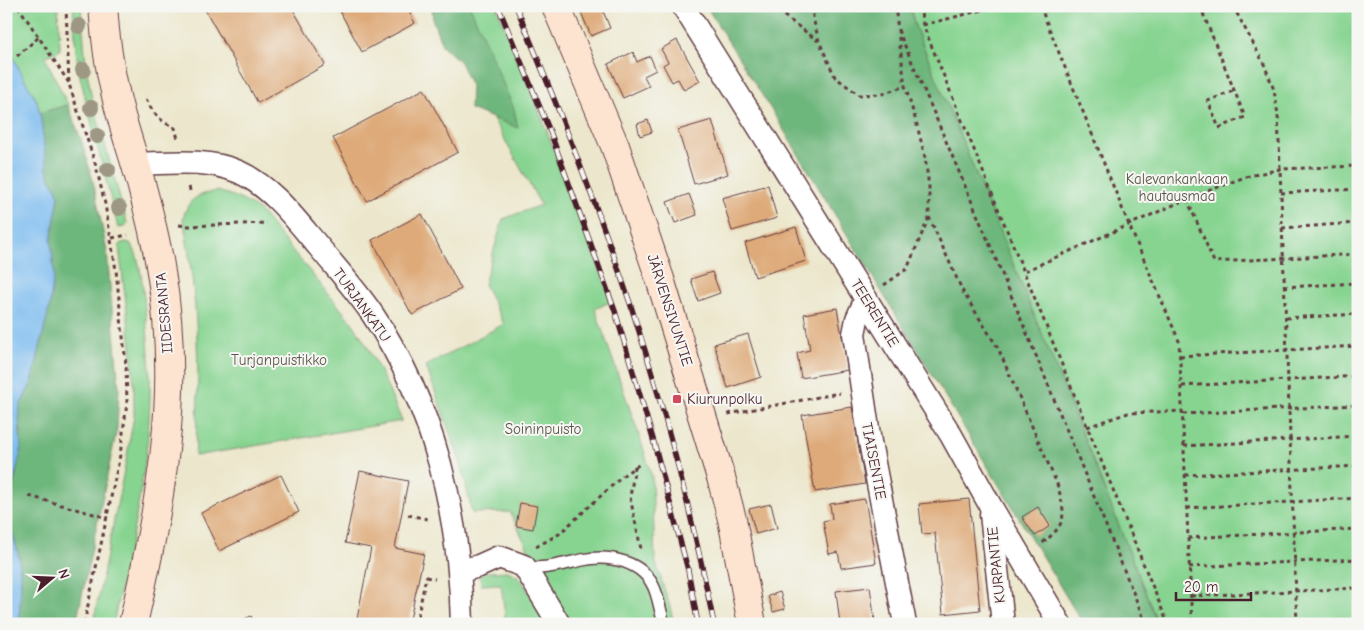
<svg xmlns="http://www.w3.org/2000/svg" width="1364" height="630" font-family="'Comic Neue',sans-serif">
	<rect width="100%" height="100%" fill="#f6f6f2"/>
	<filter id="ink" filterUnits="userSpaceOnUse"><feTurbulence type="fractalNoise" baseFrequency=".02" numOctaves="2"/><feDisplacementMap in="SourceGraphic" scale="10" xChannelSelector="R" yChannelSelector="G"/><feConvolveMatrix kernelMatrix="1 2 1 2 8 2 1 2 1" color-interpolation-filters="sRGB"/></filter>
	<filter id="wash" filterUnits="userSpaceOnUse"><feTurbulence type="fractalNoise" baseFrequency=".0096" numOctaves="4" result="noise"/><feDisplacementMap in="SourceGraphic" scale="20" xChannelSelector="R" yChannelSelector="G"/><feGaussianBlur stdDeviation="1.12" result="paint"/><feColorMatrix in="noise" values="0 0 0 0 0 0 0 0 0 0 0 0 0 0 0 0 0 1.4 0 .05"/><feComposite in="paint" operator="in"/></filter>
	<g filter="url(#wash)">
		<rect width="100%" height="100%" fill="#ece7cc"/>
		<g fill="#87d491" stroke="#687a5e">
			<path d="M6 6H58L60 48 59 51 45 57 68 105 40 113 36 99 22 75 6 42Z"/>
			<path d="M73 6H81L86 66 92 99 127 223 125 227 118 228 117 224 80 77 76 51Z"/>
			<path d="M441 6H496L531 90 612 301 595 309 642 444 652 478 655 560 670 607 674 624H567L532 557 510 512 472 513 462 467 426 366 504 324 484 284 503 219 541 205 480 95Z"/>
			<path d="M911 6H1358V624H1158L1061 380 914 24Z"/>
			<path d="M217 191C233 195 246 201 260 211L354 325C374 355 388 388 402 421L195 456C201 376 198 298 183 219 188 198 197 195 217 191Z"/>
			<path d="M126 242 130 243C140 254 142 283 144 298 147 330 151 363 150 396 149 473 129 549 113 624H93L126 461 134 416V386L131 345 119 247 122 243Z"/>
			<path d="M508 571 519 577 550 624H506L501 584 481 585 480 575 488 572Z"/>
		</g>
		<g fill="#6db67b" stroke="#5c6a53">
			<path d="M432 6H470L514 109 518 128 470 109 471 86 460 62 442 45 433 21Z"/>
			<path d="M706 6H911L914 24 1061 380 1158 624H1083L774 114Z"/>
			<path d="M68 105 82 142 93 181 107 252 119 388 117 429 76 624H19L21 584 19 558 8 515V504L16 476 21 434 19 419 20 406 32 382 50 304 54 273 51 240 59 196 56 188 50 179 47 169 40 113Z"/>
		</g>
		<path fill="#7cbcf0" stroke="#636e8e" d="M6 42 22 75 36 99 40 113 47 169 50 179 56 188 59 196 51 240 54 273 50 304 32 382 20 406 19 419 21 451 8 505V515L19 558 21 584 19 624H6Z"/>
		<g id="blocks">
			<g fill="#deaa79">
				<path d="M203 6H291L325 65 258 103Z"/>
				<path d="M337 6H406L415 23 362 52Z"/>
				<path d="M588 6H601L610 28 591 36 580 10Z"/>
				<path d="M677 40 700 81 684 90 678 79 672 82 663 65 668 62 661 49Z"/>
				<path d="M633 52 637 62 650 56 656 70 644 76 649 86 623 98 608 64Z"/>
				<path d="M424 89 458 152 367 201 333 138Z"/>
				<path d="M648 120 652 132 640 136 637 124Z"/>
				<path d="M712 120 728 174 694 184 678 130Z"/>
				<path d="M768 185 777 218 732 231 722 198Z"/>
				<path d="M689 194 697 215 675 223 667 202Z"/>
				<path d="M422 214 461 289 412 315 372 240Z"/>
				<path d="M796 227 806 261 755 277 745 243Z"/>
				<path d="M712 272 720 293 698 301 691 279Z"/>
				<path d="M837 308 848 370 801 378 797 353 810 350 804 314Z"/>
				<path d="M748 334 761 377 728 388 714 344Z"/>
				<path d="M852 407 865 484 815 492 802 415Z"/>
				<path d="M360 471 408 481 395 548 424 554 409 624H356L371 548 345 543Z"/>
				<path d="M281 475 299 512 219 551 201 513Z"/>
				<path d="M865 499 876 563 841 568 838 552 829 554 823 521 832 519 830 504Z"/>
				<path d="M969 499 980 610 943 614 935 533 922 534 919 504Z"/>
				<path d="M520 503 537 506 533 529 516 526Z"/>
				<path d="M771 504 777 528 756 534 749 509Z"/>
				<path d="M1038 507 1050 526 1035 536 1022 517Z"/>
				<path d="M870 587 875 622 889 620V624H840L836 591Z"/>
				<path d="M780 592 785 609 773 612 768 596Z"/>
				<path d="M251 616 255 624H234Z"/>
			</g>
		</g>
	</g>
	<g filter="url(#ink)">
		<use href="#blocks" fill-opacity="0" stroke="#623d43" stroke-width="1"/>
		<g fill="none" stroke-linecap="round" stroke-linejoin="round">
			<g stroke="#623d43" stroke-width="14">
				<path id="lane" d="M525 567C545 570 563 564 582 560 609 554 644 561 655 590 659 601 661 613 664 624"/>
			</g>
			<g stroke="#623d43" stroke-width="25">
				<g id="street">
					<path d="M683 6 951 435 990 505 1060 624"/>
					<path d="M135 164C169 163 207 158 239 172 272 187 296 220 319 247 337 269 357 291 373 315 434 406 460 515 462 624"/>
					<path d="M866 299 857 319 854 334 870 442 905 624"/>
					<path d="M991 514 1003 624"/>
					<path d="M460 571 479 566 499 557 524 566 559 624"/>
				</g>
			</g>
			<g stroke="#623d43" stroke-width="30">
				<g id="secondary">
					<path d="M103 6C105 36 109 67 116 96 123 128 135 159 143 191 150 217 157 245 161 272 182 394 160 505 133 624"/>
					<path d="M556 6 615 146 660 279 722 481 732 519 752 624"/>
				</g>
			</g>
			<g stroke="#623d43" stroke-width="3" stroke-dasharray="4 4" stroke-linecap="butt">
				<path d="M18 6 69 83"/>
				<path d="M66 6 69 84 96 166 105 204 116 270 126 365 127 403 120 455 84 624"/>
				<path d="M771 6 818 41"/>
				<path d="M813 6V18L819 41 835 77 859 95 882 94 905 86"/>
				<path d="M920 6 923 25 1168 624"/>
				<path d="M1040 6 1129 225 1179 341 1192 624"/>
				<path d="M1200 6 1245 117 1219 128 1208 101 1233 91"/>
				<path d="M1233 6 1264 64 1274 90 1278 115 1297 624"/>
				<path d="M1202 13 1218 6"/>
				<path d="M923 25 999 6"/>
				<path d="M898 30C984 227 1065 425 1146 624"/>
				<path d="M17 56 39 37"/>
				<path d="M146 99C154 115 159 120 175 128L178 139"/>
				<path d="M189 187 191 194"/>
				<path d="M1281 193 1358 189"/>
				<path d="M1187 199 1214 262 1358 254"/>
				<path d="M929 217 963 292 998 348 1057 484C1066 514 1068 524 1041 544"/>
				<path d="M179 225 189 226 267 223"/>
				<path d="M1282 228 1358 223"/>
				<path d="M112 238 128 235"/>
				<path d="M1025 271 1187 199 1245 177 1280 169 1358 166"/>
				<path d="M884 285 907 269 929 217V187L925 157 916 121 905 86 895 6"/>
				<path d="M1284 287 1358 283"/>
				<path d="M1286 318 1358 314"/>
				<path d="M1180 356 1358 346"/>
				<path d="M1182 386 1358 376"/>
				<path d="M728 414 840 393"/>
				<path d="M1183 414 1358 405"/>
				<path d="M1087 427 1128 413 1183 411"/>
				<path d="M1184 446 1358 436"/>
				<path d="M635 466 630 497 641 549"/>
				<path d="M1185 475 1358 466"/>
				<path d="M29 496 108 518"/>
				<path d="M1187 508 1358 498"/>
				<path d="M408 515 428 519"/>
				<path d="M1188 538 1358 529"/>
				<path d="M536 547 559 534 626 473 640 464"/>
				<path d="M1189 567 1358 559"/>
				<path d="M1191 596 1358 588"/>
				<path d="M416 624 426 577 435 579"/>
			</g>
			<use href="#lane" stroke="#fff" stroke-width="11"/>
			<use href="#street" stroke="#fff" stroke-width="22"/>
			<use href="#secondary" stroke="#fde4d1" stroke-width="28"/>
			<g stroke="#4a1f2b" stroke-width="5.5">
				<g id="rail">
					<path d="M498 6 551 134 615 311 653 439 688 570 698 624"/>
					<path d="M516 6C557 105 597 204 631 306 665 410 693 517 714 624"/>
				</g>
			</g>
			<use href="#rail" stroke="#f6f6f2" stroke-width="4" stroke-dasharray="11" stroke-linecap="butt"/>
		</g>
		<g fill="#9d9784">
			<circle cx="79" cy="26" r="8"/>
			<circle cx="83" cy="70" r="8"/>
			<circle cx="91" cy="108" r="8"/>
			<circle cx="97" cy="136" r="8"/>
			<circle cx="108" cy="170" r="8"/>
			<circle cx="119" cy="208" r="8"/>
		</g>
	</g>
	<rect fill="#d1495b" stroke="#f6f6f2" stroke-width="2" x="672" y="394" width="10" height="10" rx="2.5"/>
	<g text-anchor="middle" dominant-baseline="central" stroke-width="4" stroke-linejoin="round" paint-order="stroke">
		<g font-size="15" fill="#5c554a" stroke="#f6f6f2">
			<text x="1177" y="179">Kalevankankaan<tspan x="1177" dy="17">hautausmaa</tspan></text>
			<text x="279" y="360">Turjanpuistikko</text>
			<text x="543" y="429">Soininpuisto</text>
		</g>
		<g font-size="15" fill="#4a1f2b" stroke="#f6f6f2">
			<text transform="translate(362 305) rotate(54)">TURJANKATU</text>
			<text transform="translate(670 310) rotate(72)">JÄRVENSIVUNTIE</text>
			<text transform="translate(164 313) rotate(-95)">IIDESRANTA</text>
			<text transform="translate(875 313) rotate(58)">TEERENTIE</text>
			<text transform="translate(874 461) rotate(79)">TIAISENTIE</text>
			<text transform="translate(996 565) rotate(-96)">KURPANTIE</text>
		</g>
		<g font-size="15" fill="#4a1f2b" stroke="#f6f6f2" text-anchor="start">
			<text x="687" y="399">Kiurunpolku</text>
		</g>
	</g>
	<rect width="1364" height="630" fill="none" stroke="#f6f6f2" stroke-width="25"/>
	<g transform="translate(52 578) rotate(71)" stroke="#f6f6f2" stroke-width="4" paint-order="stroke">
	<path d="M0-4L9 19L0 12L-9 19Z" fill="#4a1f2b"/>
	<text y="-8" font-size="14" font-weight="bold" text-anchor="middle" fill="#4a1f2b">N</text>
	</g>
	<path d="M1176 592v8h75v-8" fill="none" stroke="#4a1f2b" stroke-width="2.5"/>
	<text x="1184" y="592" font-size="15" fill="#4a1f2b" stroke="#f6f6f2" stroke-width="4" paint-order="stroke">20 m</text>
</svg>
